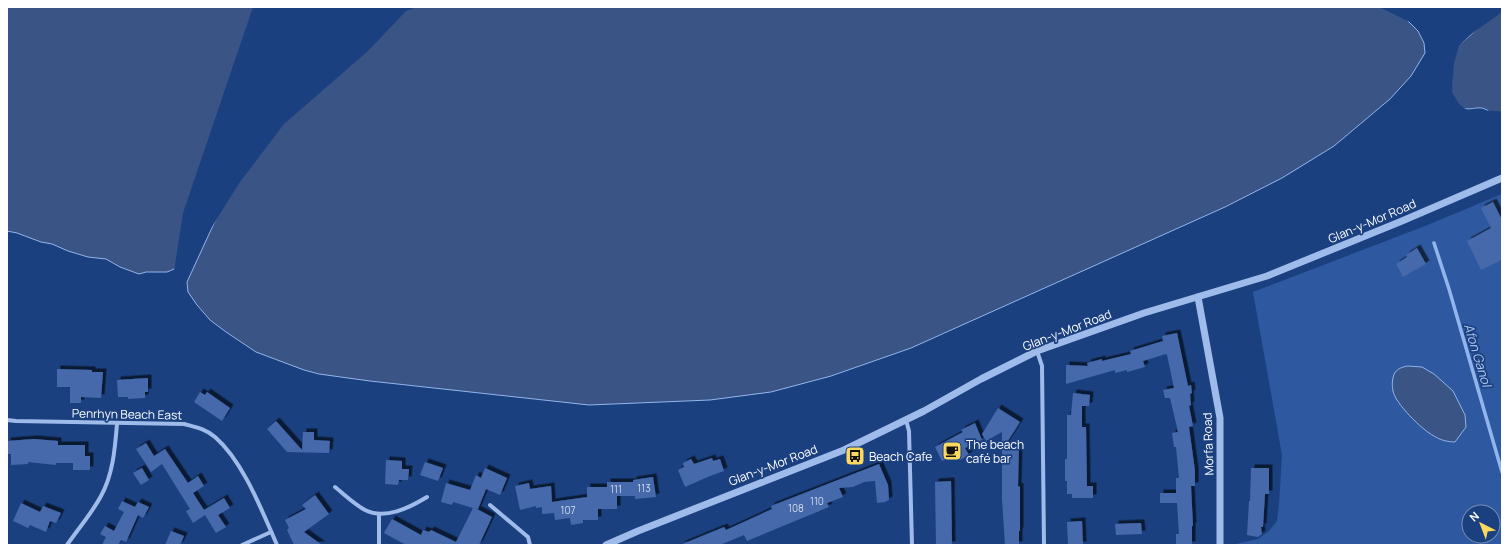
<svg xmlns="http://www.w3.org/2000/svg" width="1509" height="552" font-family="Manrope,sans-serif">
	<defs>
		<filter id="shadow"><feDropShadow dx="3.5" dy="-3.5" stdDeviation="0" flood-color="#0009"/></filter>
	</defs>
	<rect width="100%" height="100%" fill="#1b4080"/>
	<path fill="#2e589f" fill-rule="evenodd" d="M1502 194V545H1231L1258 539 1269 531 1277 521 1279 504 1282 455 1253 292 1425 226ZM1469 512H1493V536H1469Z"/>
	<g fill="#3a5585" stroke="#92b5ec">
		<path d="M7 7H374L295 45 233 149 179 267 167 272H146L139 274 120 267 106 259 88 257 68 251 52 244 41 242 17 233 7 231Z"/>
		<path d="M389 7H1394L1418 31 1424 43 1425 53 1411 76 1390 99 1334 146 1282 178 1225 207 911 348 831 376 771 392 710 400 589 405 370 381 319 374 304 370 256 352 226 332 210 320 197 305 188 292 187 282 233 182 325 75Z"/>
		<path d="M1502 7V128C1498 122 1493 114 1487 110 1475 103 1467 117 1451 100L1453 53 1456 48Z"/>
		<path d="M1408 366 1422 367 1434 374 1453 391 1465 415 1466 427 1455 442C1448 442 1440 440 1434 436 1422 430 1395 403 1393 391 1392 386 1392 382 1393 378 1394 370 1401 367 1408 366Z"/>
	</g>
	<g fill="#1b4080">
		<path d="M253 7H376L354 23 296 47 285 64 266 101 235 150 222 177 202 235 190 259 180 269 174 271 183 213Z"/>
		<path d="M386 7H417L406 11 368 51 284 124 240 182 208 233 231 181 274 114 323 74 361 35Z"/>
		<path d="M1379 7H1397L1414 24Z"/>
		<path d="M1421 7H1443L1450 21 1454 7H1476L1462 18 1441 27Z"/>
		<path d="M1492 7H1502V12L1470 35 1459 46 1454 63 1452 92 1459 104 1467 110 1499 111 1502 114V130L1485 111H1467L1456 108 1450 101 1447 93 1451 53 1454 47Z"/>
	</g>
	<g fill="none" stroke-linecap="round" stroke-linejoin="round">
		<path stroke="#92b5ec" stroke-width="3.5" d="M1434 243 1449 289 1502 472"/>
	</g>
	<g fill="#4469ab" filter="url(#shadow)">
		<path d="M1493 202 1502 220V260L1481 270 1467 241 1491 228 1481 208Z"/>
		<path d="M1417 248 1426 264 1403 277 1396 264 1407 257 1406 255Z"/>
		<path d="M1177 333 1188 386 1191 385 1192 393 1190 394 1191 405 1189 406 1193 426 1189 427 1195 471V486H1191L1193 526H1192V545H1176V534H1179L1177 503H1160V493H1176V478H1179L1176 447H1174L1172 433 1178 432 1170 398H1165L1163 390 1174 388 1167 355 1166 354 1143 361 1145 367 1127 372V370L1115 373V370L1066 384V365L1088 366 1087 363 1102 359V361L1131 354 1130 351 1163 341 1162 336Z"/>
		<path d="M57 369 92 370V372H103L101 398 81 397V403H70V387H57Z"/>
		<path d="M148 378V392H145V398L128 399V397H118L117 380Z"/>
		<path d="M200 392 205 395 207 392 230 408 222 421 194 402Z"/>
		<path d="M1073 393 1090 395 1089 406H1082V427H1086L1087 486H1093V498H1072V494H1067V481H1065V459H1067V415H1071Z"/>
		<path d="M998 408 1020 422 1004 447H1019L1018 486 1020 487V531H1019V545H1005L1002 499V432L986 441 982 434Z"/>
		<path d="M276 421 302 450 303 432H314V440L330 441 329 453 287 452 267 429Z"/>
		<path d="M975 423 982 440 965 448 969 455 960 460 956 454 942 461 935 447 963 432 961 430Z"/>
		<path d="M34 439 58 441V445H85V456H90V470H73V463H56V465L28 462V464L11 465V454H8L7 441Z"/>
		<path d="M146 443 154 456 165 449 188 483 198 476 204 486 193 493 204 510 224 498 230 508 218 515 226 527 216 533 205 515 193 523 186 511 190 509 162 464 151 472 136 449Z"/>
		<path d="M712 458 713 461 720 459 724 471 710 476 685 487 678 470 684 467 683 463 691 459 694 464Z"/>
		<path d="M386 460 402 461V469H409L408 480H399L398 485 385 484Z"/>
		<path d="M425 462 443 468 438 481 420 475Z"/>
		<path d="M879 464 888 485 889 500 885 502 877 503 875 481 864 482 853 487 839 488 843 497 827 503 829 507 747 541 744 535 720 545H680L724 527 726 530 772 509 771 506Z"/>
		<path d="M142 468 149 480 141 485 133 473Z"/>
		<path d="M485 468 507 478 500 495 486 489 478 509 475 508 492 517 479 545H406L384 533 392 519 421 535 423 530 429 532 431 530 456 542 473 508 453 502 452 505 441 502 446 483 470 490 476 475 481 478Z"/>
		<path d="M1251 468H1269V494H1265L1263 527H1261L1262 534 1258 537 1247 535 1249 501H1250Z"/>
		<path d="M653 477 656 497 635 499V496H617V509H598V520H583V523L571 525 570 518 555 520 554 513 542 514V507L536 508V506L520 510 515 486 529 483 530 489 551 486 552 502 587 497V487H607V482H633V480Z"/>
		<path d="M951 481 952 545H936L935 482Z"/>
		<path d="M315 495 329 514 304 532 322 545H294L287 530 289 528 285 520 306 509 302 505Z"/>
		<path d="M122 501 135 507 138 502 149 507 143 518 138 515 126 542 121 540 118 545H102L106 537 100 534 105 526 114 531 124 512 118 509Z"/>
		<path d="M21 503 40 512 43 506 61 513 56 523 50 521 46 532 30 525 28 528 13 521Z"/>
		<path d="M1082 521 1083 545H1068L1067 522Z"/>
		<path d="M1141 523 1142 534 1116 535 1115 524Z"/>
		<path d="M171 531 184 536 180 545H165Z"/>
	</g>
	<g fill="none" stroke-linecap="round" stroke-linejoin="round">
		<g stroke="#9fbbea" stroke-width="4">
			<path d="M1037 351 1042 366 1044 545"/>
			<path d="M7 420 16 421 184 424C195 427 206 429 215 437 243 461 262 511 277 545"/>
			<path d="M906 420 909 431 912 545"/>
			<path d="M335 487C345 495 354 504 365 510 385 520 409 508 427 497"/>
			<path d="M490 505 528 537 530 545"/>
			<path d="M67 545C78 529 92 513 101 496 113 475 115 448 117 424"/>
			<path d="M242 545 271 532"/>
			<path d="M379 545V514"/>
		</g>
		<g stroke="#9fbbea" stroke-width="7">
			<path d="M1198 297 1220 418V545"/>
			<path d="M606 545 638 531 844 450 924 411 981 379 1037 351 1144 313 1267 276 1402 221 1502 178"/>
		</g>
	</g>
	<defs>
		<g id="cafe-square" transform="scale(1)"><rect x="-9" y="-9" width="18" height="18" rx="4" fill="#fbd95c" stroke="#1b4080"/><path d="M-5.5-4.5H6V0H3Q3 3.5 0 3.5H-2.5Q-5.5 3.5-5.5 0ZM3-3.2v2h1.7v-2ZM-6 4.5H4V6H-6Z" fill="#111"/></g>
		<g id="bus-square" transform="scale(1)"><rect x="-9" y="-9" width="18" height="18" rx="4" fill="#fbd95c" stroke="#1b4080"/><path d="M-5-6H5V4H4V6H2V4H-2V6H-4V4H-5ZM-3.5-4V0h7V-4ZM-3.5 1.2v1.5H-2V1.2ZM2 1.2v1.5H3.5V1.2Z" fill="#111"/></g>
	</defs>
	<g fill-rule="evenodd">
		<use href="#cafe-square" x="952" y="451"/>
		<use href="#bus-square" x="855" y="456"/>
	</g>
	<g text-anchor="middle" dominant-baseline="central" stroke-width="3.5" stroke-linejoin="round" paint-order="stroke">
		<g font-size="10" fill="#d0daea">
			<text x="644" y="488">113</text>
			<text x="616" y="489">111</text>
			<text x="817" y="501">110</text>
			<text x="796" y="508">108</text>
			<text x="568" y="510">107</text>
		</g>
		<g font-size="12" fill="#fff" stroke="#1b4080">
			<text transform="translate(1372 221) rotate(-23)">Glan-y-Mor Road</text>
			<text transform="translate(1067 330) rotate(-21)">Glan-y-Mor Road</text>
			<text transform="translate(127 414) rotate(1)">Penrhyn Beach East</text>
			<text transform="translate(1208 444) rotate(-92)">Morfa Road</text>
			<text transform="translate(773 465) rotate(-21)">Glan-y-Mor Road</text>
		</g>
		<g font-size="12" fill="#fff" stroke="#1b4080" text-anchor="start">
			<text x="966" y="444">The beach<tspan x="966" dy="14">café bar</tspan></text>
			<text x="869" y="456">Beach Cafe</text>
		</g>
		<g font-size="13" font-style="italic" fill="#aac5f2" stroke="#1b4080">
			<text transform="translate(1478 355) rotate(73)">Afon Ganol</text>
		</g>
	</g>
	<rect width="1509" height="552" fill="none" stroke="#ffffff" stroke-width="16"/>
	<g transform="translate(1481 524) rotate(318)"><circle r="19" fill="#1b4080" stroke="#768cb3"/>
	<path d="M0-3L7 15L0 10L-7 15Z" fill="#fbd95c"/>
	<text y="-6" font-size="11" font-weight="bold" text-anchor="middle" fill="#ffffff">N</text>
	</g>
</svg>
